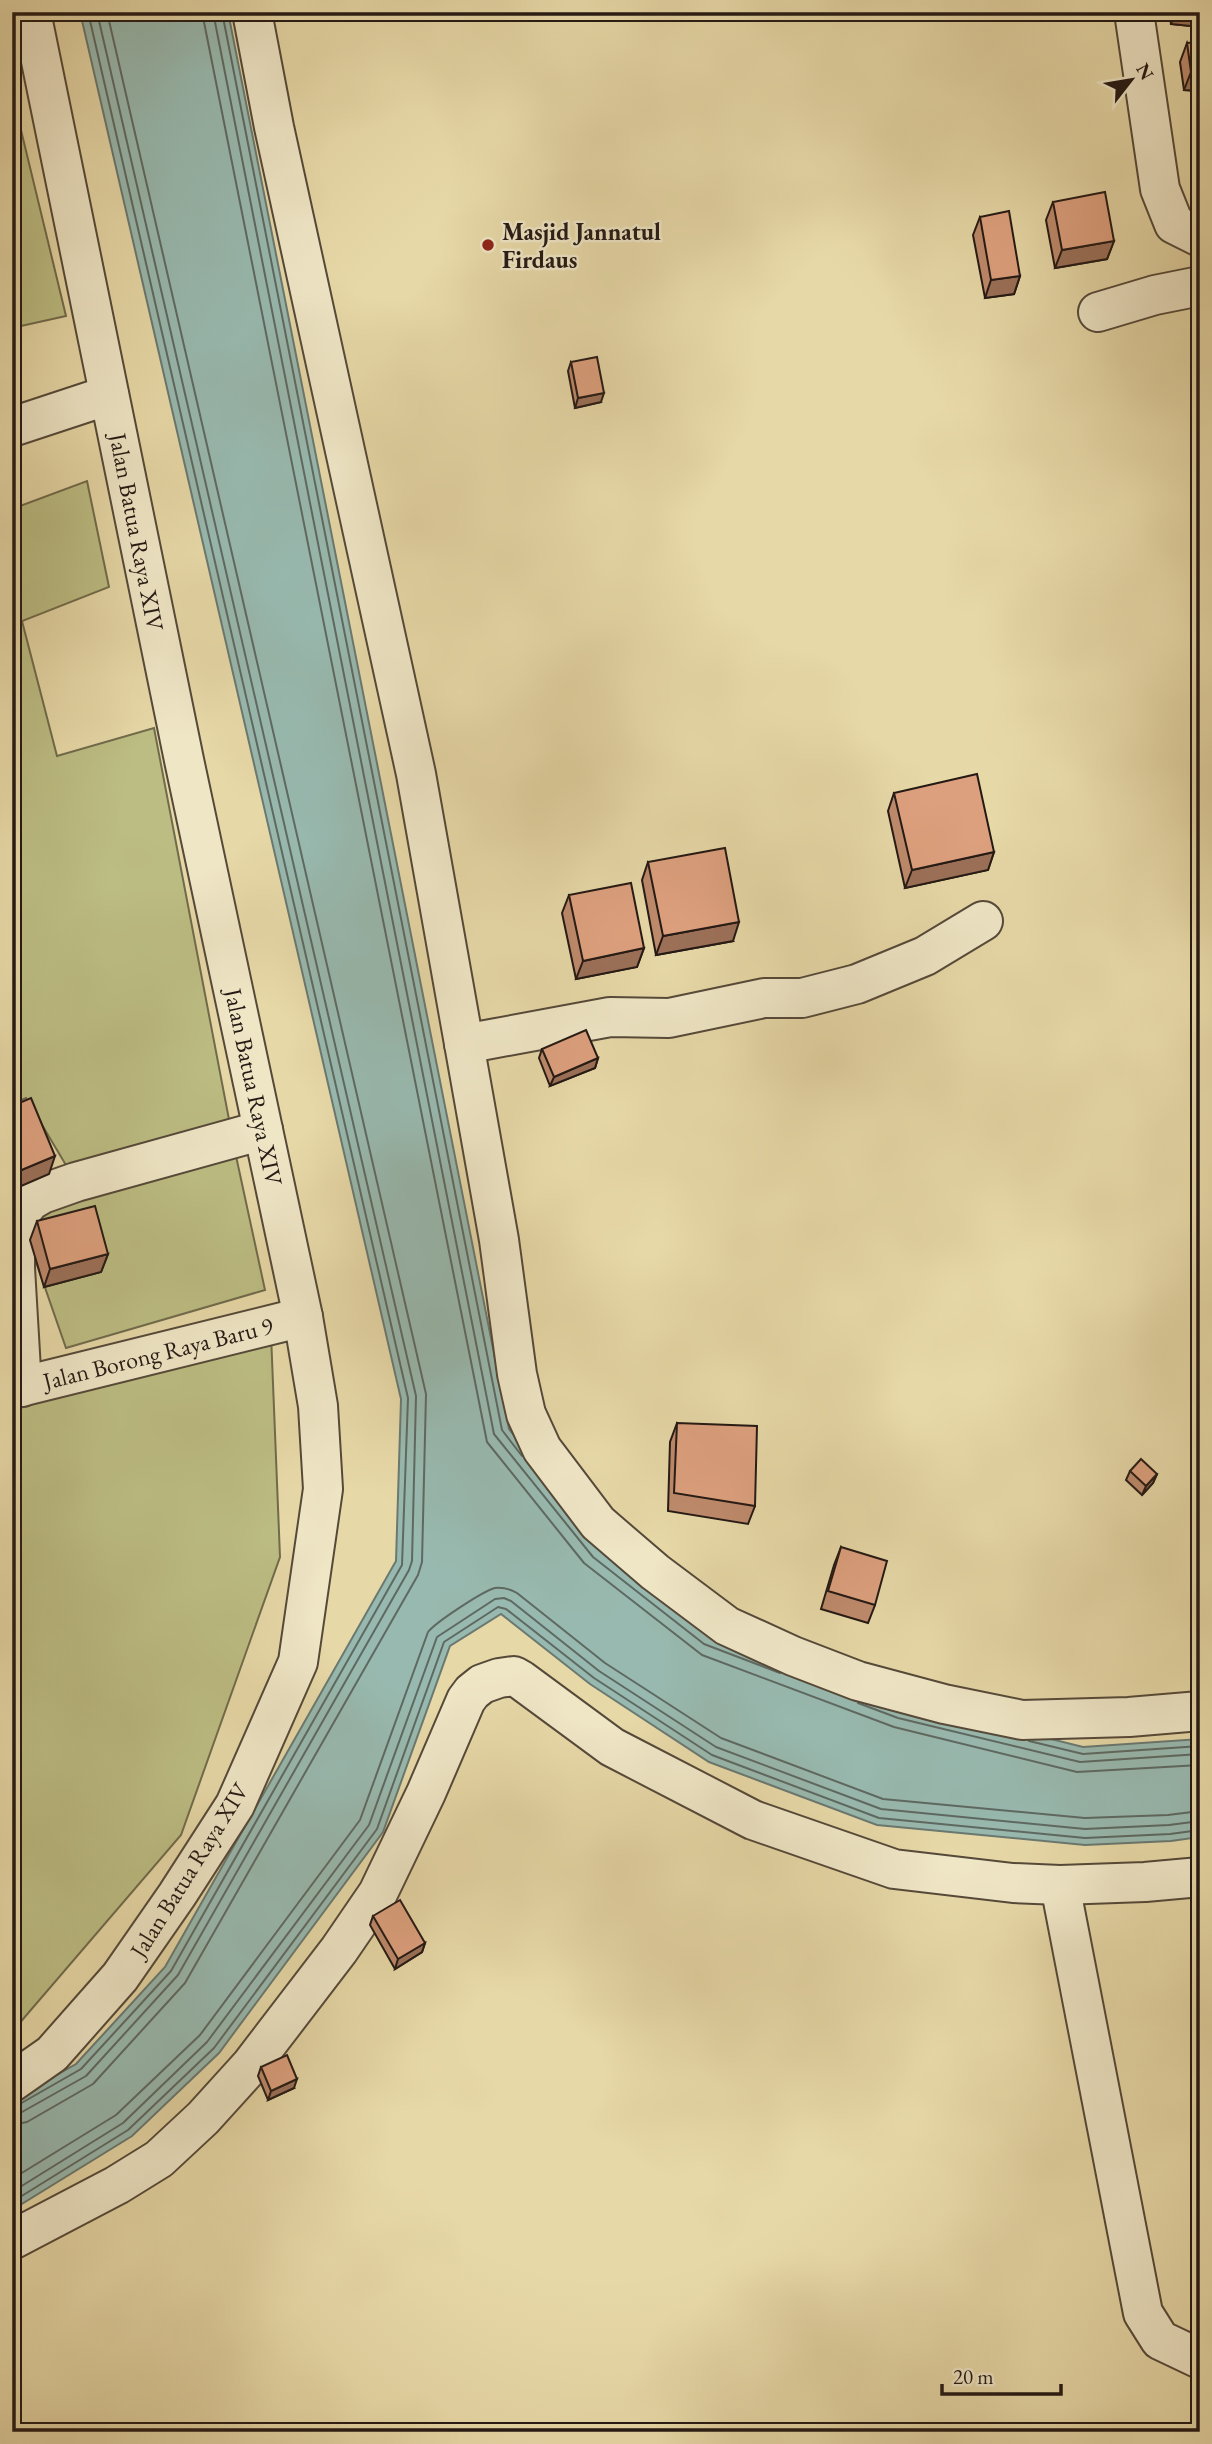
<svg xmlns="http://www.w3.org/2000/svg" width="1212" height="2444" font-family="'EB Garamond',serif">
	<rect width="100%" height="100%" fill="#e7d8a7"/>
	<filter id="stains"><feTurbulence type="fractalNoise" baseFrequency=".00286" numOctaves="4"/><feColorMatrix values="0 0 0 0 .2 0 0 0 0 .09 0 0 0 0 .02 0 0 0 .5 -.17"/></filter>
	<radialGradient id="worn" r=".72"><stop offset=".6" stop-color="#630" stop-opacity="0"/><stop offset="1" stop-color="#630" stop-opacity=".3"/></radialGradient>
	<g fill="#bcbd83" stroke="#706b4c" stroke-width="2">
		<path d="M12 93 66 316 12 328Z"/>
		<path d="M87 481 109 587 22 621 57 756 154 728 236 1156 265 1290 66 1348 18 1210 79 1187 26 1098 12 1104V509Z"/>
		<path d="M271 1334 280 1557 181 1835 12 2032V1385Z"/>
	</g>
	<path fill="#98b9af" stroke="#6a7971" stroke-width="2" d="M80 12H228L509 1429 603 1545 902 1702 1083 1747 1200 1739V1837L1171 1841 1085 1845 877 1825 709 1762 590 1684 501 1614 450 1646 383 1832 219 2053 132 2136 12 2210V2100L76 2064 165 1967 396 1561 401 1399Z"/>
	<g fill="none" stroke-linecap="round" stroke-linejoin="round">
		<g stroke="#5e6962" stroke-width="2">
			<path d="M202 12 487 1442 584 1563 702 1655 894 1727 1077 1772 1200 1765"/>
			<path d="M213 12 494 1434 593 1557 704 1644 780 1673"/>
			<path d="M222 12 502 1430 522 1456"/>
			<path d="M858 1703 898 1718 1080 1762 1200 1754"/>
			<path d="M1029 1741 1083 1754 1200 1746"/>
			<path d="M12 2105H18L81 2069 171 1971 402 1565 408 1398 88 12"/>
			<path d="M12 2114 22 2112 86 2076 178 1975 409 1570 412 1561 416 1396 97 12"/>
			<path d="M12 2125 27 2122 93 2084 185 1983 418 1575 422 1562 426 1394 107 12"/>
			<path d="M12 2179 116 2115 200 2035 360 1820 428 1632C436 1622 483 1591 495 1588 504 1587 510 1589 517 1593L605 1663 721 1738 883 1799 1085 1818 1168 1815 1200 1811"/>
			<path d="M12 2192 123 2123 207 2042 369 1825 437 1637 495 1599 504 1598 511 1601 599 1671 716 1747 881 1809 1085 1829 1169 1825 1200 1821"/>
			<path d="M12 2202 128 2130 214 2048 377 1829 444 1642 498 1607 506 1609 594 1678 712 1755 879 1818 1085 1838 1170 1834 1200 1830"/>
		</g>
		<g stroke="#554939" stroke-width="42">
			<g id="minor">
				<path d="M252 12 274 127 416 774 499 1240 517 1374 526 1414 542 1449 598 1523 655 1572 727 1626 793 1656 858 1681 944 1704 1022 1720 1129 1717 1200 1711"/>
				<path d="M1134 12 1160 189 1174 224 1200 237"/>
				<path d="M1098 312 1155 295 1200 286"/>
				<path d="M12 427 109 395"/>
				<path d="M464 1044 610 1017 669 1018 764 998H802L857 984 925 956 983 921"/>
				<path d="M22 1387 15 1268V1235L19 1215 30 1201 42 1194 76 1182 263 1130"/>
				<path d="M12 1389 303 1317"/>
				<path d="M1060 1885 1143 2313 1160 2340 1200 2359"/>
				<path d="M12 2082 52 2054 120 1977 177 1895 235 1805 298 1662 323 1489 318 1406 303 1317 184 760 31 12"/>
				<path d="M12 2240 117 2185 159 2159 203 2118 251 2065 339 1950 378 1893 426 1793 466 1700 472 1692 482 1684 499 1678 514 1676 521 1680 612 1747 753 1820 894 1869 1013 1883 1060 1885 1145 1882 1200 1877"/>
			</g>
		</g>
		<use href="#minor" stroke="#efe6c6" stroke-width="38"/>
	</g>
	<g fill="#be8a6c" stroke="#241914" stroke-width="2">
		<path d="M1169 12H1200V27L1171 24Z"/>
		<path d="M1187 43 1200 91 1184 90 1180 62Z"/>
		<path d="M1053 202 1114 241 1107 259 1055 268 1046 220Z"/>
		<path d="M980 217 1020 276 1014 294 985 298 973 235Z"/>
		<path d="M571 362 601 402 575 408 568 371Z"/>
		<path d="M894 793 994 852 988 870 905 888 888 811Z"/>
		<path d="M648 862 733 941 656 955 642 880Z"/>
		<path d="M569 895 644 948 637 967 576 979 562 913Z"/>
		<path d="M542 1049 598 1058 595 1068 550 1086 539 1058Z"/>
		<path d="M37 1221 108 1254 101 1272 44 1287 30 1240Z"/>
		<path d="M677 1423 755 1506 748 1524 668 1511 670 1442Z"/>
		<path d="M1130 1471 1157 1474 1153 1483 1142 1495 1126 1480Z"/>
		<path d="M841 1547 875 1605 868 1623 821 1609 834 1565Z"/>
		<path d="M373 1916 425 1943 422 1952 395 1969 370 1925Z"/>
		<path d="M261 2067 294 2088 268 2100 258 2076Z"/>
	</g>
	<g fill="#9b7058" stroke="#241914" stroke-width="2">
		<path d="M1175 12H1200V27L1171 24Z"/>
		<path d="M1191 72 1200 73V91L1184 90Z"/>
		<path d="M1114 241 1107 259 1055 268 1062 250Z"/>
		<path d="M1020 276 1014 294 985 298 991 280Z"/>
		<path d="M604 393 601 402 575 408 578 398Z"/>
		<path d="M994 852 988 870 905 888 912 870Z"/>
		<path d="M739 922 733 941 656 955 663 936Z"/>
		<path d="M644 948 637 967 576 979 583 961Z"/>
		<path d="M598 1058 595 1068 550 1086 554 1077Z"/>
		<path d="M55 1156 49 1174 12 1190V1174Z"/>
		<path d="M108 1254 101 1272 44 1287 50 1269Z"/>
		<path d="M19 1339 12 1357V1341Z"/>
		<path d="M1157 1474 1153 1483 1142 1495 1146 1486Z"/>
		<path d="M425 1943 422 1952 395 1969 398 1959Z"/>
		<path d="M297 2079 294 2088 268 2100 271 2091Z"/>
	</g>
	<g fill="#dda07e" stroke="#241914" stroke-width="2">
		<path d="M1200 42V73L1191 72 1187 43Z"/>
		<path d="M1105 192 1114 241 1062 250 1053 202Z"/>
		<path d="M1009 211 1020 276 991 280 980 217Z"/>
		<path d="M597 357 604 393 578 398 571 362Z"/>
		<path d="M977 774 994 852 912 870 894 793Z"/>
		<path d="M725 848 739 922 663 936 648 862Z"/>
		<path d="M631 883 644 948 583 961 569 895Z"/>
		<path d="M586 1030 598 1058 554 1077 542 1049Z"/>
		<path d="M31 1098 55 1156 12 1174V1106Z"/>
		<path d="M95 1206 108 1254 50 1269 37 1221Z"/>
		<path d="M12 1313 19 1339 12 1341Z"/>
		<path d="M677 1423 757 1426 755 1506 674 1493Z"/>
		<path d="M1141 1459 1157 1474 1146 1486 1130 1471Z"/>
		<path d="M841 1547 887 1561 875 1605 828 1591Z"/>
		<path d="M400 1900 425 1943 398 1959 373 1916Z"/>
		<path d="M287 2055 297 2079 271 2091 261 2067Z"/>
	</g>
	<circle fill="#8f2418" stroke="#efe6c6" stroke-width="2.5" cx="488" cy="245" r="7"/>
	<g text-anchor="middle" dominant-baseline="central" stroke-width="5" stroke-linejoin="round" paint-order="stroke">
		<g font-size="24" font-weight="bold" fill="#241914" stroke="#efe6c6" text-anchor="start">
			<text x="502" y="231">Masjid Jannatul<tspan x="502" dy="28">Firdaus</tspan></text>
		</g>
		<g font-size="24" fill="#241914" stroke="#efe6c6">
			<text transform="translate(137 532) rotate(79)">Jalan Batua Raya XIV</text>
			<text transform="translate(254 1087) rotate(78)">Jalan Batua Raya XIV</text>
			<text transform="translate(158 1353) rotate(-14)">Jalan Borong Raya Baru 9</text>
			<text transform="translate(189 1870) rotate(-58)">Jalan Batua Raya XIV</text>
		</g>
	</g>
	<rect width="1212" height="2444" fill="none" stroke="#e7d8a7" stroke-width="42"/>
	<rect x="14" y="14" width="1184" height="2416" fill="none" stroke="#241914" stroke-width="3.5"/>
	<rect x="21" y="21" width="1170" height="2402" fill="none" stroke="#241914" stroke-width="2"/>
	<g transform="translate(1131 80) rotate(59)" stroke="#efe6c6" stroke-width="5" paint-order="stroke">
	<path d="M0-5L12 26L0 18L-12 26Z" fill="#241914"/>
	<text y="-10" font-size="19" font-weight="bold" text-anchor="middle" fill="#241914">N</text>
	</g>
	<path d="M942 2384v10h119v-10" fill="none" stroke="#241914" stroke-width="3.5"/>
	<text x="953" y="2384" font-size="21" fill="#241914" stroke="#efe6c6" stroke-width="5" paint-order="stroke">20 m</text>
	<rect width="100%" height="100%" filter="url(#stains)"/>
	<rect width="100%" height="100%" fill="url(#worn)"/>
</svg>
